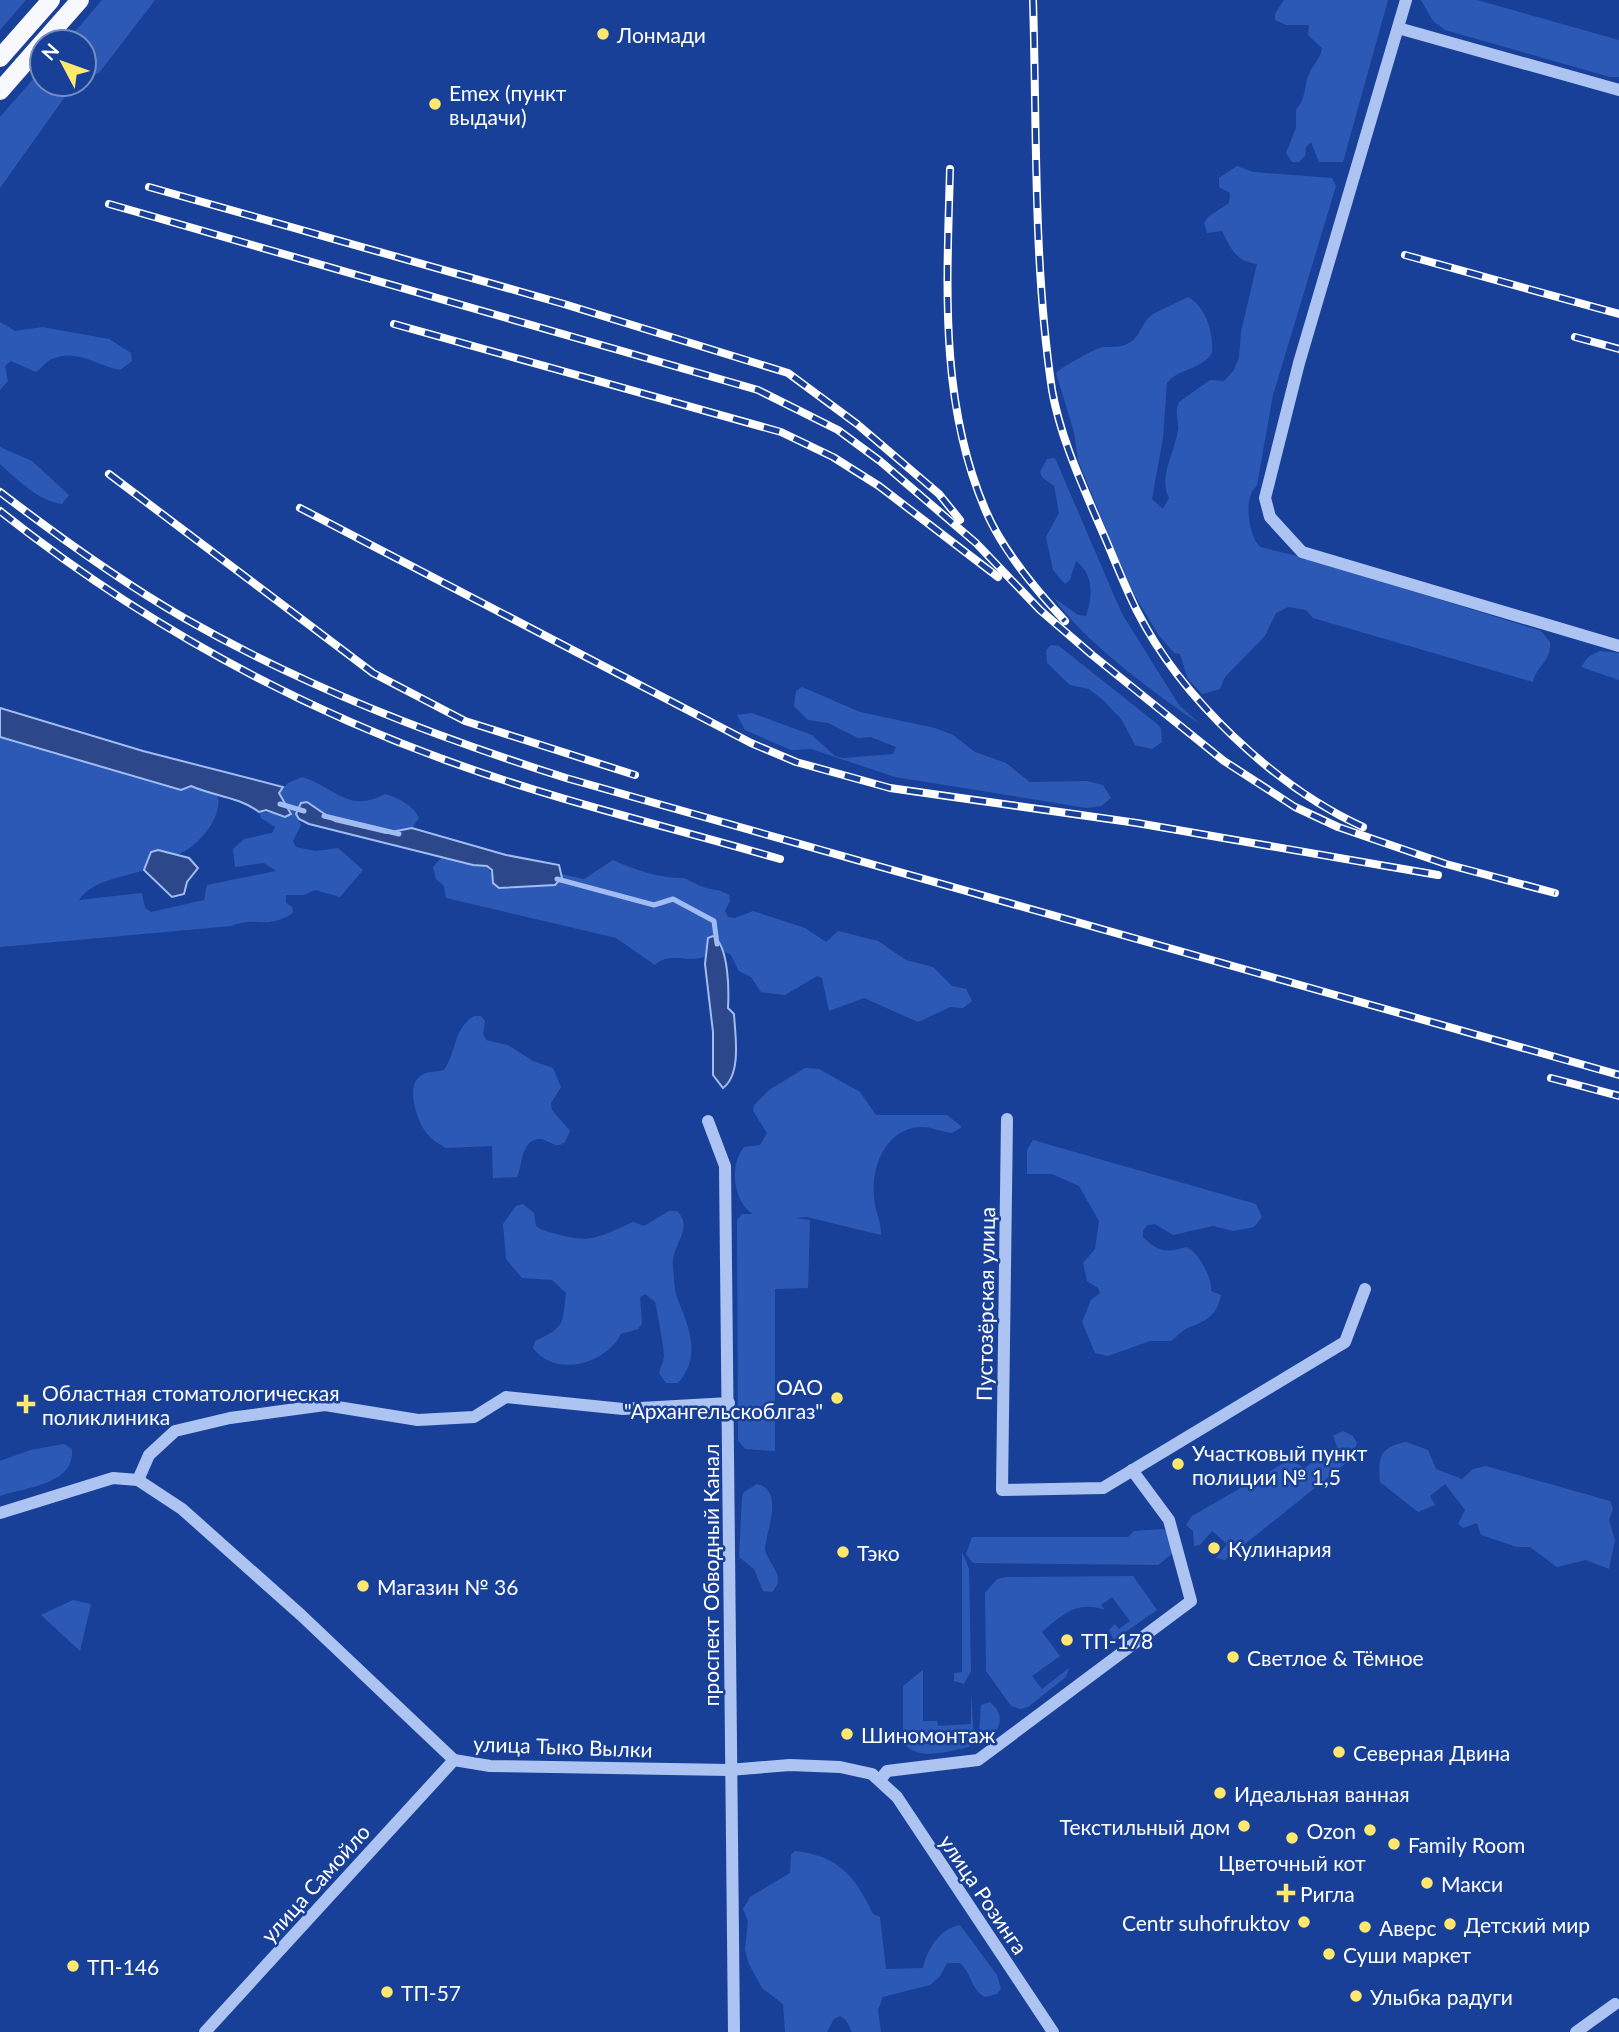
<svg xmlns="http://www.w3.org/2000/svg" width="1619" height="2032" font-family="Lato,sans-serif">
	<rect width="100%" height="100%" fill="#194098"/>
	<g fill="#2d59b6">
		<path d="M0 0H26L0 30Z"/>
		<path d="M102 0H155L99 73 84 77V42H66Z"/>
		<path d="M1284 0H1388L1343 162H1319L1311 142 1306 147 1305 156 1299 162H1292L1286 153 1296 128V110C1307 97 1303 88 1309 74 1313 64 1320 60 1322 48L1308 35 1309 25H1286L1275 20V14Z"/>
		<path d="M1421 0H1477L1619 40V77H1610L1445 30 1433 21Z"/>
		<path d="M42 69V84H74L0 188V117Z"/>
		<path d="M1237 166 1253 172 1332 178 1336 186 1273 395 1257 485C1256 488 1252 490 1251 494 1245 507 1250 538 1260 547L1305 558 1541 631 1550 642C1552 661 1536 666 1533 682L1313 618 1306 610 1288 607 1276 613 1265 636 1225 677 1220 689 1202 694 1188 679 1180 654 1174 653 1158 634 1129 586 1078 460 1074 432 1056 373C1060 368 1098 347 1103 347 1113 347 1120 348 1129 343 1140 338 1142 321 1153 314 1164 308 1177 303 1188 297 1206 307 1214 333 1212 353 1201 370 1179 368 1167 383L1163 438 1152 499 1163 509 1169 498C1158 476 1175 453 1178 430 1179 420 1174 413 1179 402L1210 380 1224 381 1234 370 1239 357 1241 332 1257 264C1235 261 1231 248 1222 231L1207 233 1204 223 1208 217 1229 203 1230 193 1219 187V178Z"/>
		<path d="M0 322 15 331 42 327 109 339 131 353 132 361 120 370C98 366 78 349 54 358 47 360 42 368 36 372L11 361 5 366 8 381 0 390Z"/>
		<path d="M0 447 32 461 69 495 62 504C38 501 17 479 0 464Z"/>
		<path d="M1055 458 1122 614 1179 705 1201 725C1157 695 1083 641 1054 598L1078 615 1086 616C1093 596 1094 575 1076 561L1070 580 1065 584 1053 570 1046 537 1059 513 1054 486 1043 478 1040 472 1047 459Z"/>
		<path d="M1051 645 1059 646 1156 723 1161 728 1162 742 1152 749 1135 745 1122 720 1104 701 1089 689 1070 685 1047 663 1046 650Z"/>
		<path d="M1600 651 1619 653V680L1581 667 1588 657Z"/>
		<path d="M802 687 860 712 935 728 953 735 975 752 1006 763 1030 782 1087 781 1103 785 1111 798 1101 806 1087 808 895 777 811 749 791 750 745 730 737 715 752 713 812 735 835 756 843 758 893 754 896 747 871 737 858 738 828 723 808 720 794 706 796 691Z"/>
		<path d="M0 737 181 790 191 785 218 796C222 820 197 847 177 855L158 850 148 857 144 870C122 878 92 880 79 900L142 893 145 908 151 912 204 900 207 885 276 871 264 863 235 867 233 849 244 839 272 833 275 827 261 818 259 812 290 814 279 793 288 783 302 777C336 787 347 814 385 794 397 797 414 806 419 818L412 828C389 836 326 827 312 804L296 814 301 825 293 841 296 847 316 851 338 848 363 870 340 897 315 890 304 895H286V903L292 907 293 913C264 931 259 915 231 926L0 947Z"/>
		<path d="M442 857 473 865 487 866 499 888 505 889 555 885 560 883 561 874 584 879 613 860C635 870 658 878 682 878 689 879 696 885 703 887 713 890 719 889 729 895L730 901 725 911 728 917 735 918 753 911 805 928 826 942 838 931 878 941 906 960 933 967 952 986 966 989 972 1001 963 1008 950 1007 918 1022 864 998 829 1011 822 978 817 976 785 995 761 992 751 977 739 971 731 955 722 950 718 939 708 938 706 956C690 964 670 951 655 965L616 938 446 898 444 886 436 879 433 867Z"/>
		<path d="M474 1016H481L485 1021 483 1034 486 1040 508 1045 533 1061 553 1068 561 1087 551 1103 552 1110 570 1131 565 1142 560 1145C552 1146 546 1138 538 1139 520 1142 523 1165 517 1177L493 1178 492 1146 446 1148C438 1143 430 1139 425 1131 416 1118 405 1084 422 1075 428 1071 437 1072 444 1070 457 1051 453 1029 474 1016Z"/>
		<path d="M805 1068 819 1069 860 1092 876 1115H947L962 1127 952 1133C942 1132 930 1126 920 1127 885 1129 871 1167 874 1198 875 1212 881 1219 881 1235L807 1217 795 1218 810 1220 808 1288 775 1289V1451L745 1449 738 1440 737 1220 742 1214H753C733 1202 729 1165 744 1147L760 1145 767 1133 753 1111 754 1105 769 1090Z"/>
		<path d="M1033 1140 1256 1204 1262 1217 1254 1227 1233 1231 1213 1226 1173 1235 1155 1224 1148 1225 1143 1230V1237C1158 1252 1167 1253 1186 1247 1198 1251 1213 1279 1211 1291L1221 1295C1217 1315 1208 1320 1190 1327 1183 1329 1177 1337 1171 1341H1150L1108 1356 1095 1353 1082 1322 1091 1300 1100 1293 1098 1288 1087 1281 1083 1263 1095 1249 1099 1221 1079 1186 1052 1174H1027V1150Z"/>
		<path d="M523 1204 534 1213 536 1226 542 1230C589 1244 591 1241 633 1222L644 1226 669 1211H677C695 1229 670 1246 673 1266 674 1276 674 1288 677 1298 689 1327 702 1356 678 1383H666L659 1373C660 1368 663 1363 664 1357 665 1353 657 1310 655 1302L645 1294 640 1297 642 1324 638 1329 621 1334C607 1363 556 1379 533 1348L535 1341C567 1327 562 1322 566 1293L552 1280 522 1278 506 1259 503 1224 516 1206Z"/>
		<path d="M1343 1431 1353 1436 1357 1443 1351 1459 1225 1560 1216 1558 1227 1544 1212 1531 1200 1545 1194 1546 1193 1531 1186 1525 1192 1516 1291 1459 1304 1468 1337 1447 1333 1436Z"/>
		<path d="M1406 1442 1428 1450 1436 1469 1462 1479 1473 1469 1486 1466 1610 1501 1613 1509 1609 1520 1615 1540 1609 1569 1586 1560 1557 1567 1530 1547H1517L1481 1535 1477 1523 1463 1528 1458 1524 1465 1510 1445 1484 1430 1496 1435 1505 1418 1512 1380 1482C1378 1458 1379 1447 1406 1442Z"/>
		<path d="M64 1444 72 1449C75 1485 25 1487 0 1496V1461L30 1450Z"/>
		<path d="M757 1484C785 1491 766 1530 765 1549 767 1564 788 1575 772 1592L763 1591 754 1569 739 1557 742 1497 744 1492Z"/>
		<path d="M1163 1529 1168 1532 1172 1554 1158 1565 973 1563 966 1554 972 1537H1128L1134 1531Z"/>
		<path d="M962 1552 969 1569 971 1671 964 1684 954 1681V1673L962 1672Z"/>
		<path d="M1133 1576 1157 1610 1114 1640 1109 1630 1115 1624 1119 1629 1130 1621 1112 1597 1101 1605 1105 1610C1077 1600 1063 1614 1042 1632L1060 1656 1032 1676 1042 1689 1069 1668 1066 1677 1028 1707 1020 1709 1011 1706 986 1671 985 1593 997 1579 1007 1577Z"/>
		<path d="M73 1600 91 1604 80 1651 41 1615Z"/>
		<path d="M923 1670V1721H937L938 1726 971 1724V1692L974 1738 969 1747C948 1751 919 1762 903 1743V1686Z"/>
		<path d="M990 1702C1010 1719 996 1736 978 1746L981 1705Z"/>
		<path d="M795 1851C839 1856 855 1876 873 1914L880 1917 886 1969 923 1968C927 1950 940 1928 960 1925L997 1975 1001 1989 997 1994 985 1997C970 1989 972 1973 960 1963H947L940 1976 930 1985 883 1997 878 2010 881 2032H852L846 2020 840 2016 834 2019 827 2032H785L783 2004 762 1988 749 1964 745 1950 748 1921 743 1909 750 1897 790 1873 791 1855Z"/>
	</g>
	<g fill="#2c488a" stroke="#a0bcf3" stroke-width="2">
		<path d="M0 708 143 751 283 787 279 793 291 814 285 817 266 810 259 812C240 797 213 796 191 786L181 790 0 737Z"/>
		<path d="M307 802 335 821 386 833 412 828 506 855 559 865 562 878 555 885 499 888 493 883 492 870 487 866 473 865 309 824 299 819 296 814 301 803Z"/>
		<path d="M158 850 189 858 198 868 187 882 184 894 172 897 144 870 151 852Z"/>
		<path d="M713 936C729 946 729 991 728 1008L734 1014C735 1034 742 1074 723 1088L713 1075V1032L705 964 708 938Z"/>
	</g>
	<g fill="none" stroke-linecap="round" stroke-linejoin="round">
		<g stroke="#a0bcf3" stroke-width="5">
			<path d="M280 804 304 811"/>
			<path d="M324 816 399 834"/>
			<path d="M557 879 654 905 673 899 714 921 717 944"/>
		</g>
		<g stroke="#adc3f1" stroke-width="12">
			<path d="M1406 0 1299 363 1265 498 1270 517 1302 552 1619 646"/>
			<path d="M1398 28 1619 90"/>
			<path d="M1007 1119 1002 1490 1103 1488 1345 1342 1365 1289"/>
			<path d="M708 1121 725 1166 734 2032"/>
			<path d="M138 1480 149 1455 175 1431 230 1418 325 1405 418 1420 474 1417 506 1397 623 1409 729 1403"/>
			<path d="M0 1513 113 1478 138 1480 182 1509 301 1615 454 1760 490 1766 729 1770 790 1765 840 1767 872 1774 897 1797 1053 2032"/>
			<path d="M880 1780 887 1771 978 1760 1191 1601 1169 1520 1132 1470"/>
			<path d="M205 2032 454 1760"/>
			<path d="M1576 2032 1615 2004"/>
		</g>
		<g stroke="#f7f9ff" stroke-width="18">
			<path d="M43 42 80 0"/>
			<path d="M0 58 51 0"/>
			<path d="M0 91 42 43"/>
		</g>
		<g stroke="#fff" stroke-width="8">
			<g id="rail">
				<path d="M1033 0C1037 129 1033 262 1052 390 1060 436 1081 482 1099 524 1112 553 1123 583 1137 611 1181 698 1275 787 1363 827"/>
				<path d="M950 169C947 284 939 401 985 509 1002 550 1035 589 1065 621"/>
				<path d="M149 187 564 304 788 373 857 424 939 494 960 520"/>
				<path d="M109 204 758 390 838 430 880 461 976 543 1040 610 1091 654 1224 761 1295 807 1338 827 1446 864 1555 893"/>
				<path d="M1405 255 1619 314"/>
				<path d="M394 324 781 432 833 457 879 486 998 577"/>
				<path d="M1575 337 1619 349"/>
				<path d="M109 474 373 673 465 721 635 775"/>
				<path d="M0 492C59 537 120 581 184 618 305 687 433 736 566 778L1619 1075"/>
				<path d="M300 508 751 743 796 762 890 788 1137 823 1438 875"/>
				<path d="M0 511C136 619 287 703 451 762 558 801 670 827 780 859"/>
				<path d="M1551 1078 1619 1096"/>
			</g>
		</g>
		<use href="#rail" stroke="#194098" stroke-width="5" stroke-dasharray="16" stroke-linecap="butt"/>
	</g>
	<g fill="#ffe86d" stroke="#194098" stroke-width="2.5">
		<circle cx="603" cy="34" r="7"/>
		<circle cx="435" cy="104" r="7"/>
		<circle cx="837" cy="1398" r="7"/>
		<path d="M22.5 1393.5h7v7h7v7h-7v7h-7v-7h-7v-7h7z"/>
		<circle cx="1178" cy="1464" r="7"/>
		<circle cx="1214" cy="1548" r="7"/>
		<circle cx="843" cy="1552" r="7"/>
		<circle cx="363" cy="1586" r="7"/>
		<circle cx="1067" cy="1640" r="7"/>
		<circle cx="1233" cy="1657" r="7"/>
		<circle cx="847" cy="1734" r="7"/>
		<circle cx="1339" cy="1752" r="7"/>
		<circle cx="1220" cy="1793" r="7"/>
		<circle cx="1244" cy="1826" r="7"/>
		<circle cx="1370" cy="1830" r="7"/>
		<circle cx="1292" cy="1838" r="7"/>
		<circle cx="1394" cy="1844" r="7"/>
		<circle cx="1427" cy="1883" r="7"/>
		<path d="M1282.5 1882.5h7v7h7v7h-7v7h-7v-7h-7v-7h7z"/>
		<circle cx="1304" cy="1922" r="7"/>
		<circle cx="1450" cy="1924" r="7"/>
		<circle cx="1365" cy="1927" r="7"/>
		<circle cx="1329" cy="1954" r="7"/>
		<circle cx="73" cy="1966" r="7"/>
		<circle cx="387" cy="1992" r="7"/>
		<circle cx="1356" cy="1996" r="7"/>
	</g>
	<g text-anchor="middle" dominant-baseline="central" stroke-width="5" stroke-linejoin="round" paint-order="stroke">
		<g font-size="21" fill="#fff" stroke="#194098" text-anchor="start">
			<text x="617" y="34">Лонмади</text>
			<text x="449" y="92">Emex (пункт<tspan x="449" dy="24">выдачи)</tspan></text>
			<text x="823" y="1386" text-anchor="end">ОАО<tspan x="823" dy="24">"Архангельскоблгаз"</tspan></text>
			<text x="42" y="1392">Областная стоматологическая<tspan x="42" dy="24">поликлиника</tspan></text>
			<text x="1192" y="1452">Участковый пункт<tspan x="1192" dy="24">полиции № 1,5</tspan></text>
			<text x="1228" y="1548">Кулинария</text>
			<text x="857" y="1552">Тэко</text>
			<text x="377" y="1586">Магазин № 36</text>
			<text x="1081" y="1640">ТП-178</text>
			<text x="1247" y="1657">Светлое &amp; Тёмное</text>
			<text x="861" y="1734">Шиномонтаж</text>
			<text x="1353" y="1752">Северная Двина</text>
			<text x="1234" y="1793">Идеальная ванная</text>
			<text x="1230" y="1826" text-anchor="end">Текстильный дом</text>
			<text x="1356" y="1830" text-anchor="end">Ozon</text>
			<text x="1408" y="1844">Family Room</text>
			<text x="1292" y="1862" text-anchor="middle">Цветочный кот</text>
			<text x="1441" y="1883">Макси</text>
			<text x="1300" y="1893">Ригла</text>
			<text x="1290" y="1922" text-anchor="end">Centr suhofruktov</text>
			<text x="1464" y="1924">Детский мир</text>
			<text x="1379" y="1927">Аверс</text>
			<text x="1343" y="1954">Суши маркет</text>
			<text x="87" y="1966">ТП-146</text>
			<text x="401" y="1992">ТП-57</text>
			<text x="1370" y="1996">Улыбка радуги</text>
		</g>
		<g font-size="21" fill="#fff" stroke="#194098">
			<text transform="translate(985 1304) rotate(-89)">Пустозёрская улица</text>
			<text transform="translate(710 1575) rotate(-90)">проспект Обводный Канал</text>
			<text transform="translate(563 1746) rotate(2)">улица Тыко Вылки</text>
			<text transform="translate(315 1883) rotate(-48)">улица Самойло</text>
			<text transform="translate(984 1894) rotate(56)">улица Розинга</text>
		</g>
	</g>
	<g transform="translate(63 63) rotate(311)"><circle r="33" fill="#194098" stroke="#758cc1" stroke-width="2"/>
	<path d="M0-5L12 26L0 18L-12 26Z" fill="#ffe86d"/>
	<text y="-10" font-size="19" font-weight="bold" text-anchor="middle" fill="#ffffff">N</text>
	</g>
</svg>
